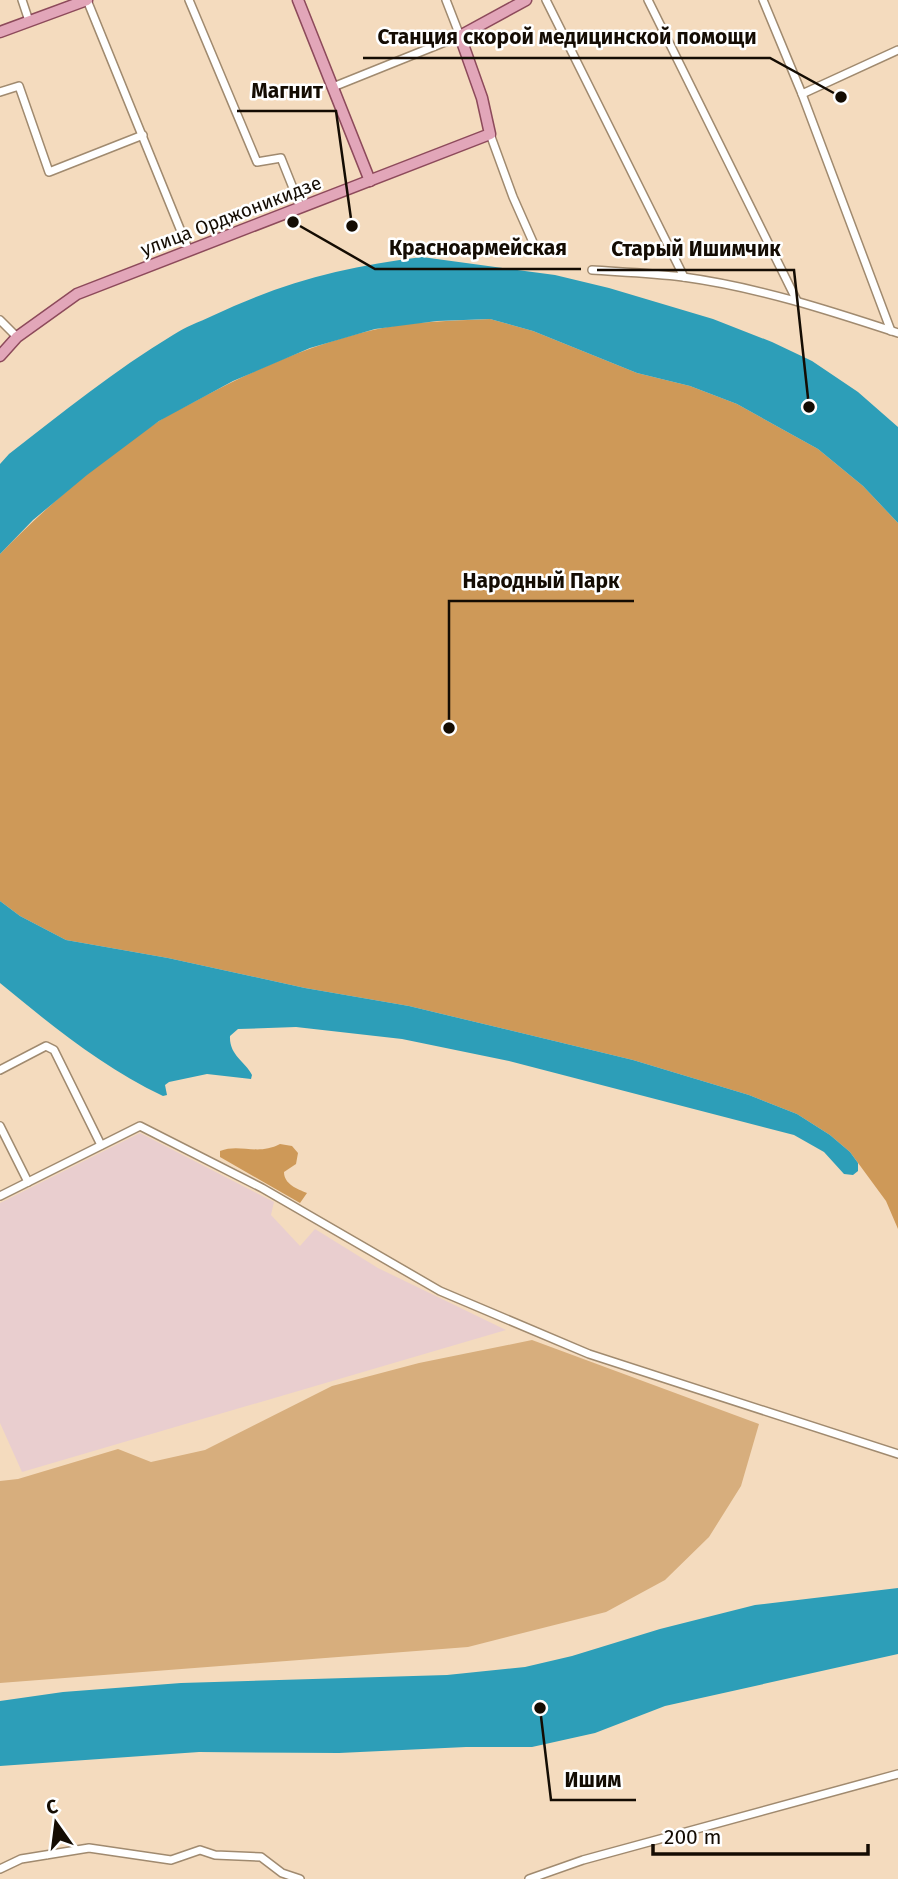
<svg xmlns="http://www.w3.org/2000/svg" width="898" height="1879" font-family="'Fira Sans',sans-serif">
	<rect width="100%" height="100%" fill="#f4dbbe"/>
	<path fill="#e9cecf" d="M140 1133 274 1202 271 1215 300 1246 315 1229 378 1268 506 1330 22 1472 0 1423V1203Z"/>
	<path fill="#d7ae7d" d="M532 1340 759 1424 741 1486 709 1537 665 1580 606 1612 468 1647 0 1683V1481L18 1479 118 1449 151 1462 205 1450 332 1386 419 1363Z"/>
	<g fill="#ce9958">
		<path d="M490 319 533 331 637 373 690 386 737 404 818 449 863 486 898 523V1229L886 1201 850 1152 830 1135 797 1114 749 1095 633 1060 409 1006 305 988 168 958 66 940 20 916 0 901V554C48 505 101 459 159 421 172 412 187 406 201 398 255 369 313 344 373 330 411 321 451 321 490 319Z"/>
		<path d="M280 1144 292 1146 298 1153 296 1164 284 1172C284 1184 297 1189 307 1193L300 1203 220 1157V1151C240 1143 257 1156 280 1144Z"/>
	</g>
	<g fill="#2d9eb8">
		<path d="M422 257 555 275 609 288 713 319 772 342 812 361 858 392 898 427V523L863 486 818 449 737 404 690 386 637 373 533 331 490 319 437 321 375 329 310 348 233 381 159 421 87 475 33 520 0 554V464L9 454C62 413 115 370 173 335 185 327 199 322 212 316 281 283 346 266 422 257Z"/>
		<path d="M0 901 20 916 66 940 168 958 305 988 409 1006 633 1060 749 1095 797 1114 830 1135 850 1152 858 1163V1171L853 1175 844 1174 824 1152 794 1135 509 1061 402 1039 296 1027 238 1029 230 1036C229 1055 245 1061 252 1075L251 1079 207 1074 169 1082 165 1085 167 1095 163 1096C102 1067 51 1025 0 983Z"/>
		<path d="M898 1588V1654L665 1706 595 1733 532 1747H466L339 1753 199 1752 0 1766V1701L63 1692 181 1683 447 1675 525 1667 572 1656 660 1629 755 1605Z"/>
	</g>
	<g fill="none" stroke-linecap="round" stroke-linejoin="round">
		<g stroke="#a08a6f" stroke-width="10">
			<g id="minor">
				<path d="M22 0 29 21"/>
				<path d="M87 0 189 251"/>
				<path d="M189 0 257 162 281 158 301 208"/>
				<path d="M546 0 684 277"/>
				<path d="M648 0 797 301"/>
				<path d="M763 0 802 94 891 331"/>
				<path d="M333 87 460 36 446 0"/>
				<path d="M0 92 19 86 49 172 143 135"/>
				<path d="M802 94 898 50"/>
				<path d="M490 134 513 197 536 249"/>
				<path d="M592 270C622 272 653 273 683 277 757 287 828 310 898 333"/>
				<path d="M0 320 17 337"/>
				<path d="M0 1070 46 1046 54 1050 101 1145"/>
				<path d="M0 1126 28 1182"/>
				<path d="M0 1196 140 1126 262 1188 440 1291 589 1354 898 1454"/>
				<path d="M0 1869 21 1859 89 1848 171 1860 200 1850 215 1855 261 1857 282 1873 300 1879"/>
				<path d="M529 1879 583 1860 898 1774"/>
			</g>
		</g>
		<g stroke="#8d4a5b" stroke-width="13">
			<g id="major">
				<path d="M298 0 370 181"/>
				<path d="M0 32 87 0"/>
				<path d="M0 356 17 337 77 294 490 134 482 98 460 36 526 0"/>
			</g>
		</g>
		<use href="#minor" stroke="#fff" stroke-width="7"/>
		<use href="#major" stroke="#e2a6b9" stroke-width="10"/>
	</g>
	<g text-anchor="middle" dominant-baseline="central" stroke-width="5" stroke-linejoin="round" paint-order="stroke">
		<g font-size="19" fill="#140c03" stroke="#fff">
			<text transform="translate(231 216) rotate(-21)">улица Орджоникидзе</text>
		</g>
	</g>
	<path fill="none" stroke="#140c03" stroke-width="2.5" d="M841 97L770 58H363M352 226L336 111H237M293 222L375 269H581M809 407L794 270H597M449 728L449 601H634M540 1708L551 1800H636"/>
	<g fill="#140c03" stroke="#fff" stroke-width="2.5">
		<circle cx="841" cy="97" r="7"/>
		<circle cx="352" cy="226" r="7"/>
		<circle cx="293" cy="222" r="7"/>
		<circle cx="809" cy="407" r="7"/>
		<circle cx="449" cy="728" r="7"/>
		<circle cx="540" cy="1708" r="7"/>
	</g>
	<g font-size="21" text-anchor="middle" font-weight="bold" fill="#140c03" stroke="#fff" stroke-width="5" stroke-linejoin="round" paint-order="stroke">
		<text x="567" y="44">Станция скорой медицинской помощи</text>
		<text x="287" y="98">Магнит</text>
		<text x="478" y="255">Красноармейская</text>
		<text x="696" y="256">Старый Ишимчик</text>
		<text x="541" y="588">Народный Парк</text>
		<text x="593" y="1787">Ишим</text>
	</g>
	<g transform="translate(56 1823) rotate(346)" stroke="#ffffff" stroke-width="5" paint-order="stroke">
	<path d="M0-5L12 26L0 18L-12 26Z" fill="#140c03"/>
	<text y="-10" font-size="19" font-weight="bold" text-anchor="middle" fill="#140c03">С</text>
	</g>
	<path d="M653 1844v10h215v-10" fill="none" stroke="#140c03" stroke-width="3.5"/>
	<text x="664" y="1844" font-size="21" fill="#140c03" stroke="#ffffff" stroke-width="5" paint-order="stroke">200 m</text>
</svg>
